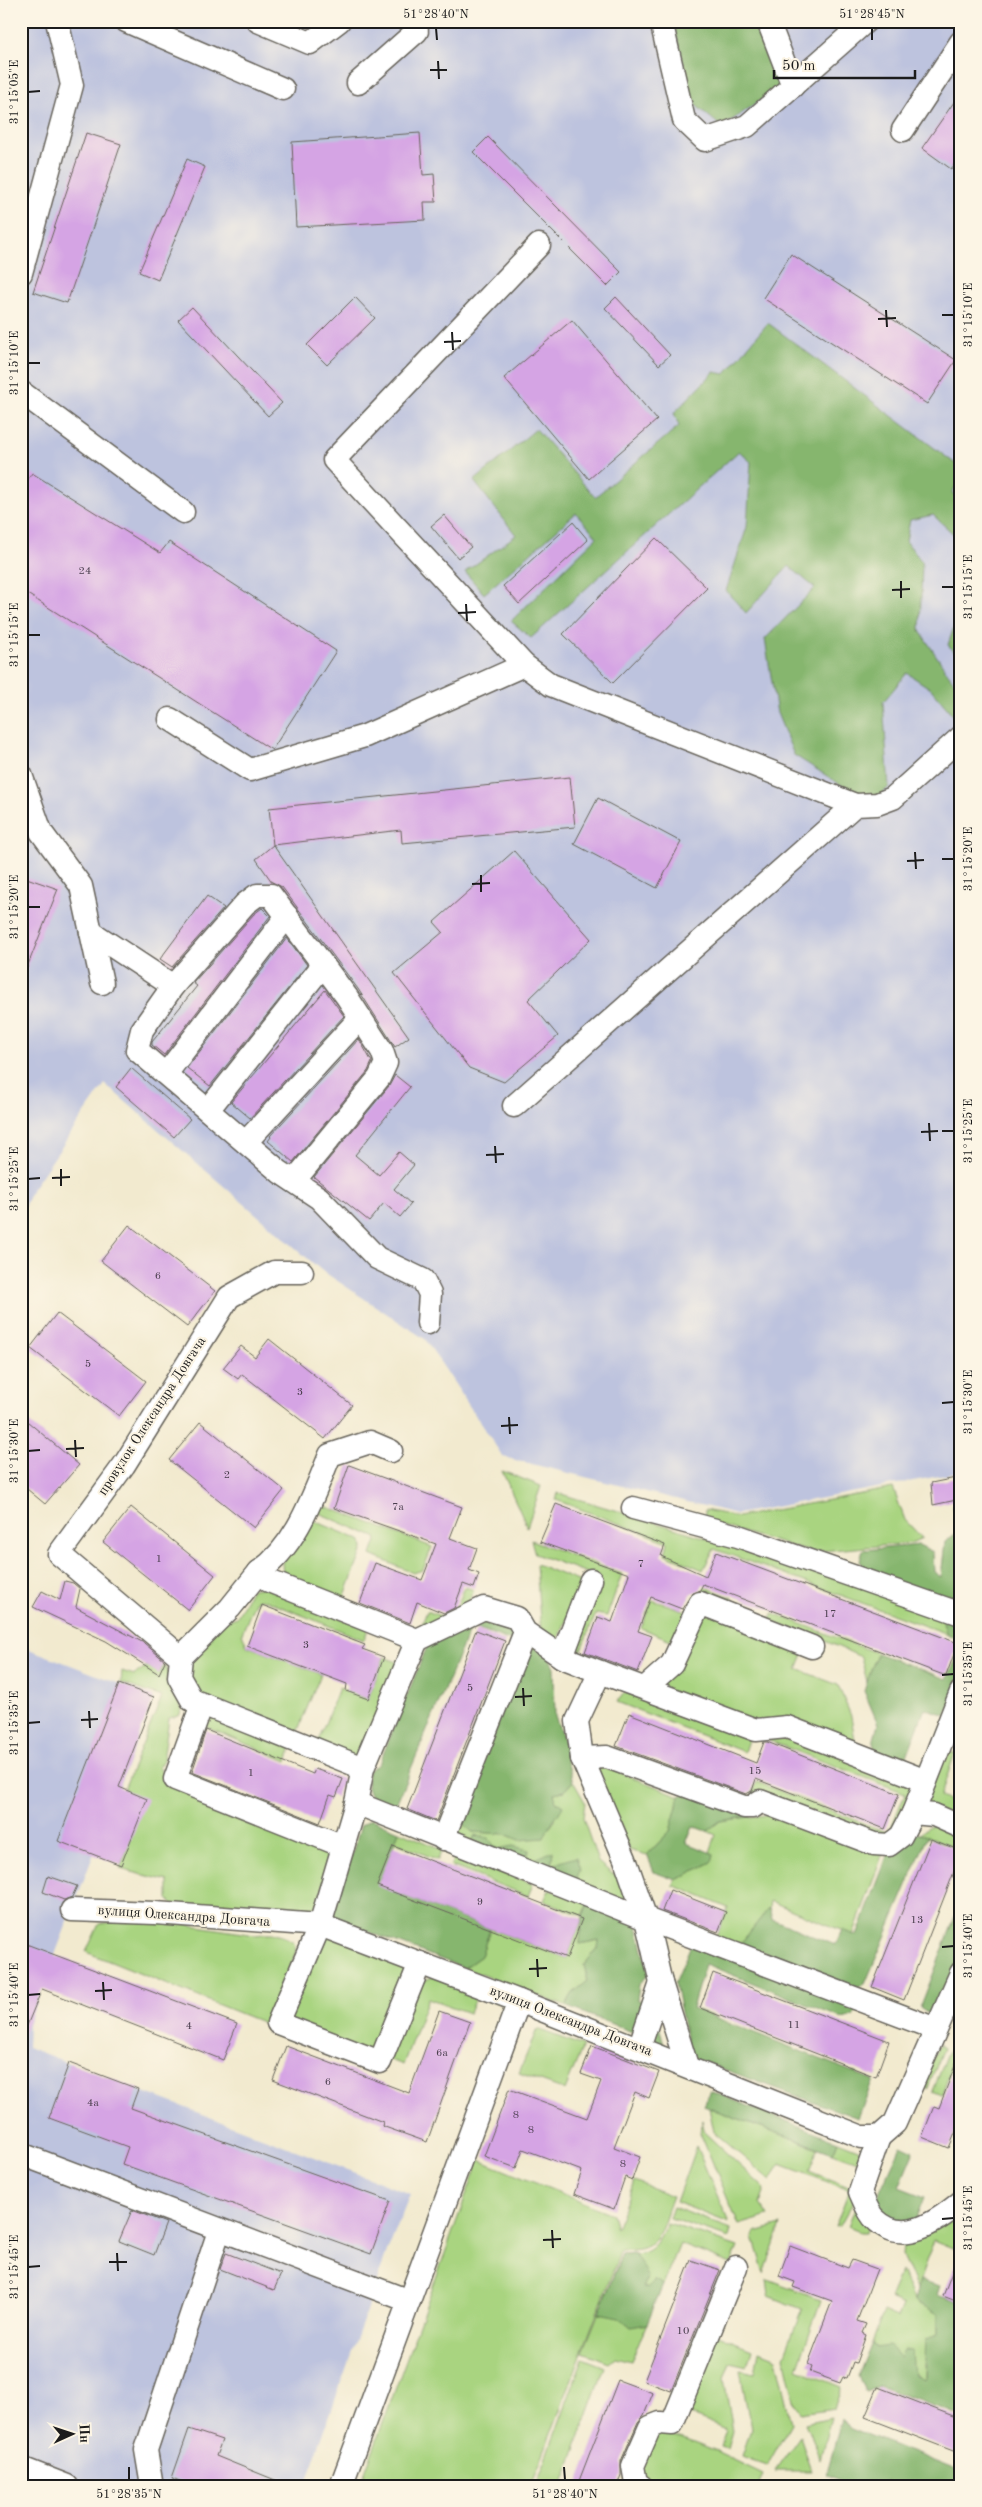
<svg xmlns="http://www.w3.org/2000/svg" width="982" height="2507" font-family="'Old Standard TT',serif">
	<rect width="100%" height="100%" fill="#fcf5e5"/>
	<filter id="ink" filterUnits="userSpaceOnUse"><feTurbulence type="fractalNoise" baseFrequency=".02" numOctaves="2"/><feDisplacementMap in="SourceGraphic" scale="10" xChannelSelector="R" yChannelSelector="G"/><feConvolveMatrix kernelMatrix="1 2 1 2 8 2 1 2 1" color-interpolation-filters="sRGB"/></filter>
	<filter id="wash" filterUnits="userSpaceOnUse"><feTurbulence type="fractalNoise" baseFrequency=".0096" numOctaves="4" result="noise"/><feDisplacementMap in="SourceGraphic" scale="20" xChannelSelector="R" yChannelSelector="G"/><feGaussianBlur stdDeviation="1.12" result="paint"/><feColorMatrix in="noise" values="0 0 0 0 0 0 0 0 0 0 0 0 0 0 0 0 0 1.4 0 .05"/><feComposite in="paint" operator="in"/></filter>
	<g filter="url(#wash)">
		<rect width="100%" height="100%" fill="#f2eacf"/>
		<g fill="#bdc3de">
			<path d="M21 21H961V1472L737 1514 503 1457 425 1339 321 1270 105 1084 31 1191 21 1214Z"/>
			<path d="M21 1646 154 1697 28 2025 27 2047 410 2194 388 2249 305 2486H21Z"/>
		</g>
		<g fill="#a9d480" stroke="#62784e">
			<path d="M502 1471 541 1486 527 1527Z"/>
			<path d="M893 1488 905 1520 922 1538 911 1543 811 1552 704 1521 705 1510 738 1517Z"/>
			<path d="M558 1493 710 1539 734 1541 949 1617 943 1623 947 1634 714 1549 703 1570 665 1554 668 1542 556 1500Z"/>
			<path d="M317 1503 432 1547 423 1570 413 1573 371 1555 377 1538 314 1511Z"/>
			<path d="M310 1519 362 1541 363 1549 344 1598 334 1600 283 1576 282 1562Z"/>
			<path d="M531 1540 622 1574 607 1616 596 1614 580 1652 572 1649 598 1577 535 1554Z"/>
			<path d="M536 1564 583 1583 557 1641 541 1634Z"/>
			<path d="M263 1587 368 1629 364 1640 262 1599 256 1600 242 1633 247 1646 321 1674 296 1735 199 1696 188 1675 193 1651 219 1623 237 1617 252 1589Z"/>
			<path d="M465 1587 474 1590 467 1607 454 1614Z"/>
			<path d="M705 1587 733 1598 728 1609 700 1598Z"/>
			<path d="M652 1600 690 1612 678 1643 641 1628Z"/>
			<path d="M702 1608 805 1649 797 1669 838 1685 851 1716 856 1746 745 1722 653 1690Z"/>
			<path d="M427 1611 446 1618 420 1629Z"/>
			<path d="M773 1613 877 1653 867 1682 861 1657 814 1636 769 1621Z"/>
			<path d="M384 1657 400 1663 363 1762 317 1744 339 1688 368 1699Z"/>
			<path d="M165 1665 182 1709 179 1716 169 1718 163 1760 159 1766 169 1786 334 1850 316 1911 311 1915 288 1911 176 1907 168 1899V1881L120 1869 133 1831 124 1789 162 1697 121 1683 122 1671 134 1675 147 1666 159 1673Z"/>
			<path d="M625 1692 749 1737 744 1752 617 1702Z"/>
			<path d="M211 1716 292 1747 287 1761 206 1727Z"/>
			<path d="M787 1729 922 1782 888 1843 752 1794 757 1782 889 1833 905 1793 762 1738Z"/>
			<path d="M942 1751 955 1753 940 1797 961 1805V1821L926 1804Z"/>
			<path d="M595 1763 680 1796 670 1831 647 1855 629 1850Z"/>
			<path d="M573 1781 585 1802 583 1818 598 1862 611 1873 624 1877 634 1907 575 1884 563 1862 551 1865 553 1852 529 1862 527 1858 529 1851 497 1849 475 1835 471 1844 451 1836 457 1817 472 1832 505 1834 519 1840 548 1828 555 1821 554 1793 564 1791Z"/>
			<path d="M780 1813 883 1853 853 1935 770 1901 769 1908 741 1943 714 1941 728 1908 673 1885 676 1880 712 1862 714 1854 710 1852 716 1835 707 1831 720 1821Z"/>
			<path d="M936 1825 961 1835V1849L920 1834 929 1826Z"/>
			<path d="M399 1831 442 1849 438 1860 394 1842Z"/>
			<path d="M455 1854 533 1884 528 1896 451 1866Z"/>
			<path d="M549 1889 588 1904 583 1916 544 1901Z"/>
			<path d="M135 1919H153L255 1935C271 1933 280 1933 294 1942L296 1951 269 2025 86 1952 99 1924Z"/>
			<path d="M582 1919 580 1944 599 1940 598 1948 584 1965 588 1981 573 1993 565 2006 464 1968 481 1956 490 1929 567 1958Z"/>
			<path d="M320 1925 420 1963 380 2062 278 2023Z"/>
			<path d="M434 1976 478 1992 469 2013 428 1998 403 2065 386 2058 414 1986Z"/>
			<path d="M537 2029 583 2046 565 2090 519 2073Z"/>
			<path d="M939 2045 944 2048 927 2090 921 2084Z"/>
			<path d="M949 2050 957 2052 942 2095 933 2091Z"/>
			<path d="M709 2108 818 2148 809 2171 859 2191 840 2226 835 2227 849 2190 780 2164 771 2181 714 2132Z"/>
			<path d="M702 2120 705 2133 765 2189 760 2203 769 2216 739 2225 701 2135Z"/>
			<path d="M838 2141 873 2155 869 2166 833 2153Z"/>
			<path d="M696 2146 729 2223 676 2202Z"/>
			<path d="M479 2160 612 2214 616 2228 634 2181 673 2196C660 2227 662 2253 621 2250L531 2486H360Z"/>
			<path d="M856 2206 869 2220 866 2232H860L848 2227Z"/>
			<path d="M673 2207 731 2229 729 2238 669 2218Z"/>
			<path d="M961 2210V2251L934 2240 917 2288 902 2256 904 2234Z"/>
			<path d="M667 2223 738 2247 731 2264 680 2244 631 2361 615 2357 609 2362 583 2352 622 2254C650 2257 657 2245 667 2223Z"/>
			<path d="M781 2225 764 2273 753 2237 755 2232Z"/>
			<path d="M901 2271 915 2301 938 2314V2333L924 2363V2379C907 2374 909 2363 897 2356 888 2352 878 2351 872 2342L884 2311 898 2317 903 2305 889 2299Z"/>
			<path d="M767 2280 821 2300 797 2369 842 2387 834 2408 801 2413 795 2404 784 2357 802 2309 769 2296Z"/>
			<path d="M715 2334 752 2349 747 2366 730 2362 724 2379 733 2431 728 2449 721 2447 727 2429 686 2414Z"/>
			<path d="M759 2351 776 2358 791 2423 767 2466 742 2456 751 2429 740 2370 755 2373Z"/>
			<path d="M583 2358 605 2367 562 2486H536Z"/>
			<path d="M831 2417 820 2459 805 2423Z"/>
			<path d="M662 2431 717 2452 763 2474 758 2486H657L642 2480C639 2460 647 2443 662 2431Z"/>
			<path d="M800 2436 812 2471H775Z"/>
		</g>
		<g fill="#86b66e" stroke="#516945">
			<path d="M673 21H753L781 72 778 88 722 127 693 103Z"/>
			<path d="M768 323 961 468V478L952 493 961 499V541L933 515 910 520 906 541 922 562 920 631 951 678 961 689V718L957 720 931 689 907 673 883 702 889 787 871 804 794 755 777 713 765 639 815 588 789 566 746 613 726 591 747 527 751 462 739 451 531 638 511 621 597 537 576 513 484 594 465 572 516 535 474 481 536 429 595 497 679 426 674 413 714 372 725 374Z"/>
			<path d="M961 620V659L948 645 956 621Z"/>
			<path d="M961 1503V1608L866 1574 860 1561 863 1550 919 1545 933 1552 934 1572 941 1577 945 1542 959 1531 953 1505Z"/>
			<path d="M485 1615 511 1625 514 1642 471 1626 394 1809 374 1802 367 1788 368 1771 379 1764 428 1644Z"/>
			<path d="M949 1617 961 1622V1641L947 1634 943 1623Z"/>
			<path d="M534 1647 548 1655 554 1667 555 1717 566 1744V1758L573 1781 564 1791 554 1793 556 1801 563 1806C557 1818 548 1826 544 1838L519 1840 505 1834 472 1832 457 1817 521 1651Z"/>
			<path d="M961 1649V1680L946 1716 925 1708 904 1764 876 1753 873 1743 878 1724 864 1691 877 1653 947 1679Z"/>
			<path d="M690 1791 751 1816 720 1821 707 1831 693 1826 686 1843 714 1854 712 1862 676 1880 654 1872 647 1855 670 1831 680 1796Z"/>
			<path d="M371 1819 399 1831 378 1886 490 1929 481 1956 464 1968 332 1918 361 1825Z"/>
			<path d="M916 1833 928 1836 865 1984 853 1990 741 1943 769 1908 772 1919 835 1945 842 1930 857 1936 890 1849Z"/>
			<path d="M475 1835 488 1838 497 1849 513 1846 529 1850 527 1858 529 1862 553 1851 551 1865 576 1857 580 1869 575 1884 471 1844Z"/>
			<path d="M961 1902V1957L939 2013 930 2015 920 2008Z"/>
			<path d="M588 1904 636 1921 649 1974 639 1985 637 2000 653 2005 664 2044 641 2042 635 2033 565 2006 573 1993 588 1981 584 1965 598 1948 599 1940 580 1944 582 1919Z"/>
			<path d="M693 1940 858 2007 853 2016 841 2018 705 1964 692 2008 873 2080 858 2118 690 2057 675 1983Z"/>
			<path d="M710 2091 838 2141 833 2153 709 2108 704 2106Z"/>
			<path d="M901 2145 914 2151 899 2187 925 2197 915 2223C894 2219 886 2222 876 2200Z"/>
			<path d="M634 2253 648 2275 642 2288 648 2287 655 2280 663 2285 647 2324 631 2327 619 2317 599 2313 622 2254Z"/>
			<path d="M920 2280 940 2286 937 2295 961 2303V2416L879 2386 866 2392 858 2376 872 2342 876 2348 889 2346 899 2357 903 2350 912 2351 914 2376 924 2379 926 2340 938 2333V2314L915 2301Z"/>
			<path d="M842 2419 851 2428 961 2472V2486H892L886 2480 880 2486H852L826 2474Z"/>
		</g>
		<g id="blocks">
			<g fill="#d5a4e4">
				<path d="M961 92V155L951 169 922 148Z"/>
				<path d="M86 133 121 144 67 303 33 292Z"/>
				<path d="M420 133 423 175 434 174 436 202H424L425 220 296 227 292 142Z"/>
				<path d="M488 137 621 272 607 286 473 152Z"/>
				<path d="M187 159 205 167 158 280 139 272Z"/>
				<path d="M791 254 956 360 927 404 763 298Z"/>
				<path d="M355 297 375 318 327 365 307 345Z"/>
				<path d="M616 297 670 355 659 365 605 308Z"/>
				<path d="M192 307 282 403 268 416 178 320Z"/>
				<path d="M572 320 657 420 589 479 504 378Z"/>
				<path d="M32 473 160 553 169 542 336 651 272 750 21 590V490Z"/>
				<path d="M444 515 471 547 458 558 431 526Z"/>
				<path d="M573 522 588 540 519 604 503 586Z"/>
				<path d="M656 538 707 588 613 683 563 634Z"/>
				<path d="M570 777 575 827 402 843 401 830 273 845 269 808Z"/>
				<path d="M598 798 681 842 657 888 574 844Z"/>
				<path d="M273 845 409 1037 395 1047 358 989 282 887 272 882 256 859Z"/>
				<path d="M514 851 591 939 528 1000 558 1036 504 1082 469 1068 394 973 443 932 434 922Z"/>
				<path d="M21 876 58 889 22 980H21Z"/>
				<path d="M207 896 224 908 172 967 160 959Z"/>
				<path d="M262 908 270 916 164 1055 152 1045V1042L197 986 193 983 254 914Z"/>
				<path d="M287 938 307 965 210 1086 187 1068Z"/>
				<path d="M325 990 344 1016 250 1118 231 1102Z"/>
				<path d="M359 1039 372 1062 368 1071 293 1162 268 1141 271 1137 270 1136Z"/>
				<path d="M131 1068 190 1119 174 1137 116 1087Z"/>
				<path d="M395 1075 410 1087 355 1155 379 1175 399 1152 414 1165 394 1189 411 1204 400 1217 384 1203 369 1221 314 1177 389 1086Z"/>
				<path d="M129 1225 215 1291 187 1327 101 1261Z"/>
				<path d="M57 1313 146 1381 119 1416 30 1348Z"/>
				<path d="M269 1339 352 1405 325 1439 242 1374 238 1379 223 1368 241 1346 255 1357Z"/>
				<path d="M21 1416 79 1465 45 1504 21 1484Z"/>
				<path d="M200 1422 284 1490 254 1528 169 1460Z"/>
				<path d="M349 1465 462 1507 450 1538 477 1548 469 1570 479 1574 474 1588 463 1584 454 1608 444 1613 417 1602 410 1623 360 1603 375 1563 422 1580 436 1544 334 1508Z"/>
				<path d="M961 1477V1499L933 1505 931 1483Z"/>
				<path d="M556 1504 665 1545 661 1556 706 1576 716 1552 958 1643 946 1676 703 1584 700 1590 692 1593 682 1609 651 1597 638 1631 652 1636 638 1672 585 1652 598 1617 612 1622 629 1574 540 1542Z"/>
				<path d="M131 1507 215 1575 188 1610 103 1542Z"/>
				<path d="M65 1581 73 1583 80 1589 76 1607 144 1643 165 1661 159 1674 106 1641 33 1607 42 1591 60 1600Z"/>
				<path d="M262 1605 365 1645 362 1649 384 1657 368 1699 346 1691 347 1684 247 1646Z"/>
				<path d="M476 1630 505 1641 436 1821 407 1809Z"/>
				<path d="M119 1684 154 1697 119 1787 147 1799 121 1865 58 1841Z"/>
				<path d="M629 1713 756 1763 764 1742H767L899 1794 885 1829 756 1779 752 1791 746 1794 616 1746Z"/>
				<path d="M206 1730 313 1774 315 1769 343 1779 336 1797 330 1795 320 1823 192 1772Z"/>
				<path d="M931 1839 961 1851V1854L904 2000 872 1987Z"/>
				<path d="M393 1846 582 1919 567 1958 377 1886Z"/>
				<path d="M48 1876 77 1886 72 1897 64 1900 43 1892Z"/>
				<path d="M670 1890 726 1912 718 1932 662 1911Z"/>
				<path d="M21 1942 237 2024 223 2060 42 1989 21 2040Z"/>
				<path d="M713 1973 889 2041 876 2077 700 2008Z"/>
				<path d="M439 2011 470 2022 427 2142 382 2126 383 2122 273 2080 286 2046 409 2093Z"/>
				<path d="M592 2046 659 2072 649 2098 635 2092 614 2147 640 2157 632 2180 625 2177 614 2209 574 2194 582 2171 523 2149 516 2168 484 2156 509 2089 587 2118 601 2081 581 2074Z"/>
				<path d="M959 2055 961 2119 949 2148 922 2137 934 2106 939 2108Z"/>
				<path d="M69 2063 138 2089 131 2108 390 2201 371 2254 122 2164 128 2147 49 2118Z"/>
				<path d="M132 2210 166 2223 154 2255 119 2241Z"/>
				<path d="M790 2246 848 2268 852 2260 877 2269 857 2321 866 2324 862 2333 866 2335 856 2363 853 2362 847 2378 843 2377 840 2383 810 2372 812 2366 808 2364 832 2301 793 2287 795 2282 779 2276Z"/>
				<path d="M226 2253 281 2274 274 2290 220 2269Z"/>
				<path d="M959 2254H961V2303L943 2296Z"/>
				<path d="M691 2260 720 2270 671 2391 644 2381Z"/>
				<path d="M618 2380 653 2393 644 2415 638 2422 621 2461V2475L617 2486H577Z"/>
				<path d="M878 2387 961 2419V2454L865 2417Z"/>
				<path d="M189 2429 222 2440 216 2456 290 2486H193L172 2478Z"/>
			</g>
		</g>
	</g>
	<g filter="url(#ink)">
		<use href="#blocks" fill-opacity="0" stroke="#67645b" stroke-width="1"/>
		<g fill="none" stroke-linecap="round" stroke-linejoin="round">
			<g stroke="#67645b" stroke-width="25">
				<g id="minor">
					<path d="M126 21 283 89"/>
					<path d="M258 21 310 43 339 21"/>
					<path d="M661 21 684 120 705 140 747 126 866 21"/>
					<path d="M768 21 793 86"/>
					<path d="M358 83 417 31 412 21"/>
					<path d="M903 130 961 42"/>
					<path d="M21 273 72 85 57 21"/>
					<path d="M21 392 183 512"/>
					<path d="M524 665 334 460 539 245"/>
					<path d="M170 719 250 770 365 736 524 665 551 685 855 805 877 804 893 798 961 737"/>
					<path d="M21 775 41 832 81 886 102 983"/>
					<path d="M91 932 173 986 142 1030 137 1050 280 1172 319 1198 377 1258 423 1280 430 1294 428 1323"/>
					<path d="M173 986 245 904 257 895H271L347 997 382 1051 386 1063 379 1078 294 1181"/>
					<path d="M166 1074 287 916"/>
					<path d="M514 1106 855 805"/>
					<path d="M208 1110 323 965"/>
					<path d="M246 1142 360 1018"/>
					<path d="M302 1272H274L229 1297 124 1465 59 1554 181 1657 179 1677 192 1700 363 1768"/>
					<path d="M391 1451 370 1442 330 1455C313 1496 297 1545 259 1572L269 1581 417 1640 484 1608 517 1618 525 1632 562 1657 600 1672 756 1730 787 1727 926 1781 913 1813 934 1815 961 1827"/>
					<path d="M633 1508 738 1536 961 1614"/>
					<path d="M417 1640 363 1768 356 1803 320 1925 278 2023 380 2062 420 1963"/>
					<path d="M181 1657 230 1608 259 1572"/>
					<path d="M562 1657 591 1580"/>
					<path d="M600 1672 577 1721 582 1758 625 1859 646 1919 661 1983 687 2066"/>
					<path d="M646 1687 672 1664 700 1603 812 1647"/>
					<path d="M202 1704 175 1779 343 1846"/>
					<path d="M582 1758 607 1757 744 1807H753L760 1801 874 1844 889 1845 901 1836 913 1813"/>
					<path d="M926 1781 961 1692"/>
					<path d="M356 1803 646 1919 936 2029"/>
					<path d="M443 1839 525 1632"/>
					<path d="M72 1910 155 1913 320 1925 519 2001 862 2137H879L895 2123 961 1973"/>
					<path d="M639 2048 661 1983"/>
					<path d="M879 2137 860 2192C864 2200 868 2213 875 2219 903 2247 938 2221 961 2202"/>
					<path d="M21 2154 409 2301 519 2001"/>
					<path d="M21 2468 67 2486"/>
					<path d="M152 2486 146 2450 219 2231"/>
					<path d="M341 2486 409 2301"/>
					<path d="M641 2486 636 2483 633 2466 650 2427 660 2423 672 2424 736 2267"/>
				</g>
			</g>
			<use href="#minor" stroke="#fff" stroke-width="22"/>
		</g>
	</g>
	<path fill="none" stroke="#1c1c1c" stroke-width="2" d="M436 28 437 40M872 28V40M438 61 439 79M430 70H447M28 92 40 91M886 310 887 327M942 315H954M878 319 896 318M452 332 453 350M444 342 461 341M28 363H40M901 581V598M942 587H954M892 590 910 589M466 604 467 621M458 613 476 612M28 635H40M915 852 916 869M942 859H954M907 861 924 860M481 875V892M472 884 490 883M28 907H40M929 1123 930 1141M942 1131H954M921 1132 938 1131M495 1146 496 1163M486 1155 504 1154M61 1169V1186M52 1178 70 1177M28 1179 40 1178M942 1403 954 1402M509 1417 510 1434M501 1426 518 1425M75 1440 76 1457M66 1449 84 1448M28 1451 40 1450M942 1675 954 1674M523 1688 524 1706M515 1697 532 1696M89 1711 90 1728M81 1720 98 1719M28 1723 40 1722M942 1947 954 1946M537 1959 538 1977M529 1969 547 1968M103 1982 104 2000M95 1991 112 1990M28 1995 40 1994M942 2219 954 2218M552 2230 553 2248M543 2240 561 2239M117 2253 118 2271M109 2262H127M28 2267 40 2266M129 2467V2480M564 2467 565 2480"/>
	<g text-anchor="middle" dominant-baseline="central" stroke-width="4.5" stroke-linejoin="round" paint-order="stroke">
		<g font-size="11" fill="#4a3e4e">
			<text x="85" y="571">24</text>
			<text x="158" y="1276">6</text>
			<text x="88" y="1364">5</text>
			<text x="300" y="1392">3</text>
			<text x="227" y="1475">2</text>
			<text x="398" y="1507">7а</text>
			<text x="159" y="1559">1</text>
			<text x="641" y="1564">7</text>
			<text x="830" y="1614">17</text>
			<text x="306" y="1645">3</text>
			<text x="470" y="1688">5</text>
			<text x="755" y="1771">15</text>
			<text x="251" y="1773">1</text>
			<text x="480" y="1902">9</text>
			<text x="917" y="1920">13</text>
			<text x="794" y="2025">11</text>
			<text x="189" y="2026">4</text>
			<text x="442" y="2053">6а</text>
			<text x="328" y="2082">6</text>
			<text x="93" y="2103">4а</text>
			<text x="516" y="2115">8</text>
			<text x="531" y="2130">8</text>
			<text x="623" y="2164">8</text>
			<text x="683" y="2331">10</text>
		</g>
		<g font-size="14" fill="#1c1c1c" stroke="#fcf5e5">
			<text transform="translate(152 1416) rotate(-57)">провулок Олександра Довгача</text>
			<text transform="translate(184 1916) rotate(4)">вулиця Олександра Довгача</text>
			<text transform="translate(571 2021) rotate(21)">вулиця Олександра Довгача</text>
		</g>
	</g>
	<rect width="982" height="2507" fill="none" stroke="#fcf5e5" stroke-width="55"/>
	<g transform="translate(72 2434) rotate(87)" stroke="#fcf5e5" stroke-width="4" paint-order="stroke">
	<path d="M0-4L9 19L0 12L-9 19Z" fill="#1c1c1c"/>
	<text y="-8" font-size="14" font-weight="bold" text-anchor="middle" fill="#1c1c1c">Пн</text>
	</g>
	<path d="M774 70v8h141v-8" fill="none" stroke="#1c1c1c" stroke-width="2.5"/>
	<text x="782" y="70" font-size="15" fill="#1c1c1c" stroke="#fcf5e5" stroke-width="4" paint-order="stroke">50 m</text>
	<rect x="28" y="28" width="926" height="2452" fill="none" stroke="#1c1c1c" stroke-width="2"/>
	<g font-size="12" text-anchor="middle" fill="#1c1c1c">
		<text x="436" y="18">51°28'40"N</text>
		<text x="872" y="18">51°28'45"N</text>
		<text transform="translate(14 92) rotate(-90)" y="4">31°15'05"E</text>
		<text transform="translate(968 315) rotate(-90)" y="4">31°15'10"E</text>
		<text transform="translate(14 363) rotate(-90)" y="4">31°15'10"E</text>
		<text transform="translate(968 587) rotate(-90)" y="4">31°15'15"E</text>
		<text transform="translate(14 635) rotate(-90)" y="4">31°15'15"E</text>
		<text transform="translate(968 859) rotate(-90)" y="4">31°15'20"E</text>
		<text transform="translate(14 907) rotate(-90)" y="4">31°15'20"E</text>
		<text transform="translate(968 1131) rotate(-90)" y="4">31°15'25"E</text>
		<text transform="translate(14 1179) rotate(-90)" y="4">31°15'25"E</text>
		<text transform="translate(968 1402) rotate(-90)" y="4">31°15'30"E</text>
		<text transform="translate(14 1451) rotate(-90)" y="4">31°15'30"E</text>
		<text transform="translate(968 1674) rotate(-90)" y="4">31°15'35"E</text>
		<text transform="translate(14 1723) rotate(-90)" y="4">31°15'35"E</text>
		<text transform="translate(968 1946) rotate(-90)" y="4">31°15'40"E</text>
		<text transform="translate(14 1995) rotate(-90)" y="4">31°15'40"E</text>
		<text transform="translate(968 2218) rotate(-90)" y="4">31°15'45"E</text>
		<text transform="translate(14 2267) rotate(-90)" y="4">31°15'45"E</text>
		<text x="129" y="2498">51°28'35"N</text>
		<text x="565" y="2498">51°28'40"N</text>
	</g>
</svg>
